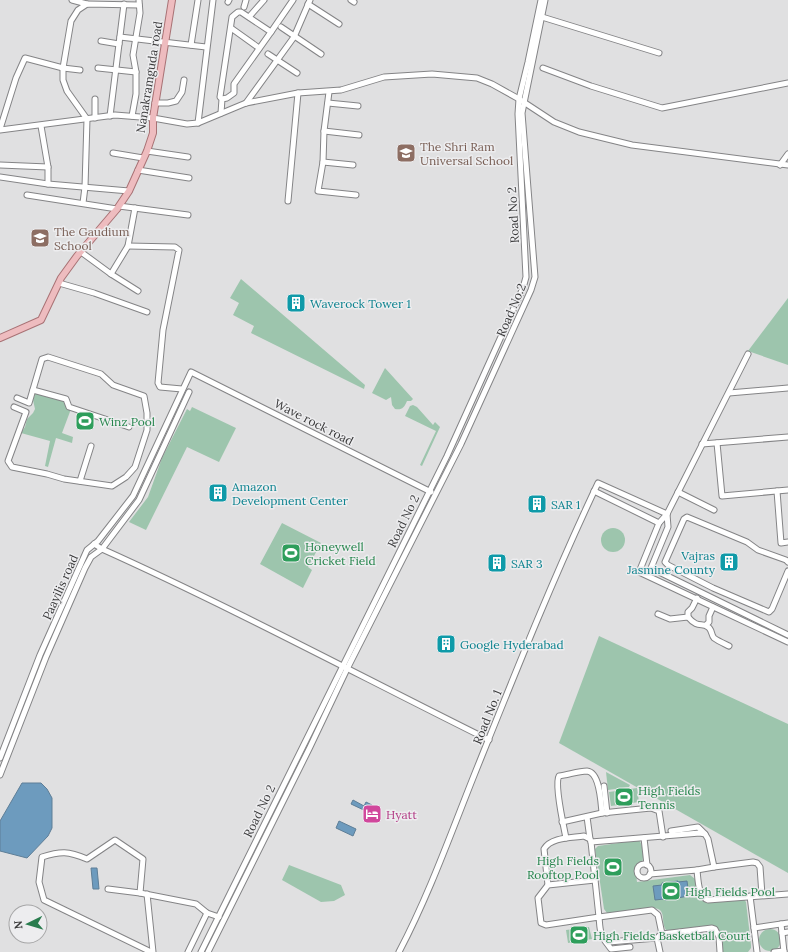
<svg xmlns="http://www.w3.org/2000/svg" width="788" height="952" font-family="Lora,serif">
	<rect width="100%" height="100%" fill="#e0e0e1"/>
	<g fill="#9dc5ad">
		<path d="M241 279 365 385 364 389 251 333 254 326 233 315 239 303 230 298Z"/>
		<path d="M788 298V365L748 351Z"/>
		<path d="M385 368 413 399 411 401H407C404 408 402 410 395 409L392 405 391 397 386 400 372 393Z"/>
		<path d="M36 392 65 401 71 409 62 433 73 437 72 443 56 438 48 467 45 466 50 441 21 433 25 427 27 419 33 413 35 409 33 400Z"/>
		<path d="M413 405 417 407 433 425 435 422 440 427 422 466 420 465 436 431 405 416 410 406Z"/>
		<path d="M192 407 236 428 219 462 187 447 146 530 129 522 148 497 162 458 187 409 190 411Z"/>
		<path d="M282 523 321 543 308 567 312 570 303 588 260 564Z"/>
		<circle cx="613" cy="540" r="12"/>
		<path d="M599 636 788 724V873L559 743Z"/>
		<path d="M606 772 630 785 629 787 608 790Z"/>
		<path d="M637 788 639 802 611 806 609 792Z"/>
		<path d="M639 840C643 845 644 857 642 863L635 866 637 882 690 875 695 879C697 887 695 895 703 901L743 898 746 902 751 945V948L748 952H723L720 932 716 927 667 931C659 923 669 907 651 908L607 913 604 909 595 849 598 846Z"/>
		<path d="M289 865 341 885 345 895 334 901 321 902 282 880Z"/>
		<path d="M589 927 592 939 568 943 566 930Z"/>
		<circle cx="770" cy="940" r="11"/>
	</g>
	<g fill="#6d9bbe" stroke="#5e7e97">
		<path d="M22 783H41L47 789 52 798V828L48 836 27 858 0 851V821Z"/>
		<path d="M353 800 364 806 366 802 372 805 368 812 351 804Z"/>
		<path d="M339 821 356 829 353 836 336 828Z"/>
		<path d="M616 860 618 874 610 875 609 861Z"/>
		<path d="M91 868H97L99 889H93Z"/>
		<path d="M678 881V882L687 881 689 896 665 900 664 899 655 900 653 886 662 885V883Z"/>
	</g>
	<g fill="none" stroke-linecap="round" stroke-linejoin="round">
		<g stroke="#848486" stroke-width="7">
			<g id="minor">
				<path d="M72 0 87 4"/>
				<path d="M351 0 354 2"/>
				<path d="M228 2 229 0"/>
				<path d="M308 4 339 24"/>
				<path d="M244 7 246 0"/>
				<path d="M249 17 264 0"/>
				<path d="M542 17 659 53"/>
				<path d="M281 27 321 54"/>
				<path d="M231 28 259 48"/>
				<path d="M271 32 293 0"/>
				<path d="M120 37 206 47"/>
				<path d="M101 41 119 44"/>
				<path d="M191 45 198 0"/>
				<path d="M268 54 297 73"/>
				<path d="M98 68 136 72"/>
				<path d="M543 68 591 86 662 108 788 83"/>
				<path d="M329 92 324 131 323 162 318 191 356 195"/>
				<path d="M155 103H168L176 101 182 92 184 80"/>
				<path d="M246 103 294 37 310 0"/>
				<path d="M328 103 358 106"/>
				<path d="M221 113 222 99 220 97 232 17 238 12H241L271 32 234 84V93L227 98 222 99"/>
				<path d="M110 116 124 4"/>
				<path d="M132 116 136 94V72L133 55 140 13 139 0"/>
				<path d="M95 118V99"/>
				<path d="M198 123 213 0"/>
				<path d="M41 126 48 167V184"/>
				<path d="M0 129 16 78 25 58 63 68 80 70"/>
				<path d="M0 130 115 115 153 118 187 124 198 123 246 103 298 93 341 90 384 77 432 74 477 78 492 84 519 99 554 122 579 132 632 145 788 165"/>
				<path d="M324 131 359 135"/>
				<path d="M147 151 188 157"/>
				<path d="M113 153 143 158"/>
				<path d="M323 162 353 165"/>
				<path d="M0 165 48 167"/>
				<path d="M780 165 788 154"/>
				<path d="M138 170 189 178"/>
				<path d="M0 177 48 184 129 191"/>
				<path d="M27 195 117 209"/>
				<path d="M288 201 298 93"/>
				<path d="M83 203 85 187 87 119 67 91 63 80V68L71 21 78 10 87 4 139 5"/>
				<path d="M119 206 188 215"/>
				<path d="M128 246 175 247 179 250 163 330 158 383 160 387 182 389"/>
				<path d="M81 252 111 274 128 246 135 208"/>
				<path d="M111 274 138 291"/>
				<path d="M59 283 94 293 147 312"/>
				<path d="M748 354 667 514 659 523 639 572C689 595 738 619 788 642"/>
				<path d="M33 390 66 399 69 407 129 427"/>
				<path d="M729 393 788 388"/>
				<path d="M14 407 26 412 8 461 12 467 47 474 64 479 112 486 126 477 135 467 147 430V413L144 396 113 385 101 374 48 357 42 359 29 403 17 398"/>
				<path d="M717 443 722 496 788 490"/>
				<path d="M702 444 788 437"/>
				<path d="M80 481 91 446"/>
				<path d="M594 491 659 523"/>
				<path d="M777 491 781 543 788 542"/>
				<path d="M678 492 714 510"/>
				<path d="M667 514 668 527 651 568 788 635"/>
				<path d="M94 544 102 549C233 608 360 676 489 740"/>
				<path d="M788 562 786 560 758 550 747 542 687 517 684 519 665 562 668 565 713 588 769 612 772 609 788 571"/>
				<path d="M658 614 670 619 688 617C698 629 702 622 708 627 712 629 711 635 714 638 718 641 725 644 729 646"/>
				<path d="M688 617V612L692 608 697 598"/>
				<path d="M706 625 709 622V616L713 607"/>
				<path d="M0 758 40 655 87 550 98 541 133 496 191 372 431 492"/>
				<path d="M0 775 46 657 85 568 91 557 102 549 139 500 189 392"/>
				<path d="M604 786 607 813"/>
				<path d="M587 817 590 839"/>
				<path d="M562 822 602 813 631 810 651 808 659 811 663 837"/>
				<path d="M671 831 698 827 705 834"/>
				<path d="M566 838C564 828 554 784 559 776 568 775 578 771 587 771 600 772 601 803 602 813"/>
				<path d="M644 838 647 865"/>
				<path d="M591 842 700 833 705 834 708 839 714 867 753 862 757 863 760 867 762 895"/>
				<circle cx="644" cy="871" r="7"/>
				<path d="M697 870 714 867"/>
				<path d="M650 874 697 870C698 879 698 897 708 900L788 894"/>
				<path d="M595 880 548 885 538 898 541 923 546 925 599 917C600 925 599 939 609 942L657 938 660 952"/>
				<path d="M548 885 544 849C551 837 571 838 584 836L590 839 591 842 599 917 652 910 658 915 662 934"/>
				<path d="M108 889 140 893"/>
				<path d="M147 894 153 952"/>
				<path d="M750 896 757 952"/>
				<path d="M781 924 784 952"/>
				<path d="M754 928 788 923"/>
				<path d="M782 933 788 932"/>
				<path d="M659 936 662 934 712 928 715 929 719 937 720 952"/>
				<path d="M605 941 611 949 630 947"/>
				<path d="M151 952 44 900 39 882 42 857C61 851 68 851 87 859L115 840 143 859 140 893 196 904 207 913 219 917"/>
				<path d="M188 952 207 913"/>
				<path d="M201 952 447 456 523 288 526 277 518 114 519 99 528 62 541 0"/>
				<path d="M208 952 310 747 347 669 461 444 531 290 535 277 522 113 545 0"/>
				<path d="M399 952C429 895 451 833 475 773 514 676 553 578 598 483L667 514"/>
				<path d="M774 952 784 951"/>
			</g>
		</g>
		<g stroke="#a87275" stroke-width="8">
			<path id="major" d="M0 338 41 320 61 278 77 256 117 209 129 191 147 151 153 133V118L172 0"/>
		</g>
		<use href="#minor" stroke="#fff" stroke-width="5"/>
		<use href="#major" stroke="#eebcbf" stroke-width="6"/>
	</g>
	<defs>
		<g id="school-square" transform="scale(1)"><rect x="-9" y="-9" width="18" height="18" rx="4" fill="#8d6e63" stroke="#ededef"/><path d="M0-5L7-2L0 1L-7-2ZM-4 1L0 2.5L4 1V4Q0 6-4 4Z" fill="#fff"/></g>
		<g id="building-square" transform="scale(1)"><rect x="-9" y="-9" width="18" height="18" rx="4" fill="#0f9aa8" stroke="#ededef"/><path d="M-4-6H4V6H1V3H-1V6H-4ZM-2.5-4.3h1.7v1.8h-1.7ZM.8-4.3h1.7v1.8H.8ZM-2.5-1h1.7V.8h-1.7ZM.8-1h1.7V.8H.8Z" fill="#fff"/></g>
		<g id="stadium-square" transform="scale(1)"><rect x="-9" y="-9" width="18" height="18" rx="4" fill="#2e9e5b" stroke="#ededef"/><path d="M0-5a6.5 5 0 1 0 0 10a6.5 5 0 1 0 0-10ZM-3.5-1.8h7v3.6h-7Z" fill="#fff"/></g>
		<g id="hotel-square" transform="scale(1)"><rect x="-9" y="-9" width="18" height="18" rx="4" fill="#d1479c" stroke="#ededef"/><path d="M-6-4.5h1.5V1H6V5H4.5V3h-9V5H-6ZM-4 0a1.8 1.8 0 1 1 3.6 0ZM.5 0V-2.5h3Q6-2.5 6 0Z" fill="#fff"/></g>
	</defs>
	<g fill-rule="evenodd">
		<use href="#school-square" x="406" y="153"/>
		<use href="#school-square" x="40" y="238"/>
		<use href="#building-square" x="296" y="303"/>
		<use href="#stadium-square" x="85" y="421"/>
		<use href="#building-square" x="218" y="493"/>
		<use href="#building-square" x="537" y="504"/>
		<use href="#stadium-square" x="291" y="553"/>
		<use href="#building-square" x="729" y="562"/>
		<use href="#building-square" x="497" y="563"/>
		<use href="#building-square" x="446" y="644"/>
		<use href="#stadium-square" x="624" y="797"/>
		<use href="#hotel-square" x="372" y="814"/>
		<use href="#stadium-square" x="613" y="867"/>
		<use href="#stadium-square" x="671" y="891"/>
		<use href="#stadium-square" x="579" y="935"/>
	</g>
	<g text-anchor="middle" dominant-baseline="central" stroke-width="3" stroke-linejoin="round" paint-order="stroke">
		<g font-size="12" fill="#3b3b3c" stroke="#ededef">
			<text transform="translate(149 77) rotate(-81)">Nanakramguda road</text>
			<text transform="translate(513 215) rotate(-93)">Road No 2</text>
			<text transform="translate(511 310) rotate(-67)">Road No.2</text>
			<text transform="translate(314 422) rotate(27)">Wave rock road</text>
			<text transform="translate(403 521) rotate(-64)">Road No 2</text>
			<text transform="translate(60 587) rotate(-66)">Paayilis road</text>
			<text transform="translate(487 717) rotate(-68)">Road No. 1</text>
			<text transform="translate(259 811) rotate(-64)">Road No 2</text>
		</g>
		<g font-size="12" fill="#785e54" stroke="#ededef" text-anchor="start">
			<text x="420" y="146">The Shri Ram<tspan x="420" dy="14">Universal School</tspan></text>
			<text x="54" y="231">The Gaudium<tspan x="54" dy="14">School</tspan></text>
		</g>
		<g font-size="12" fill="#0d838f" stroke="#ededef" text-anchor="start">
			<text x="310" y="303">Waverock Tower 1</text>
			<text x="232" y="486">Amazon<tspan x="232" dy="14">Development Center</tspan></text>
			<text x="551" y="504">SAR 1</text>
			<text x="715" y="555" text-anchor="end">Vajras<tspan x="715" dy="14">Jasmine County</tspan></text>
			<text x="511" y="563">SAR 3</text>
			<text x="460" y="644">Google Hyderabad</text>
		</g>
		<g font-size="12" fill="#27864d" stroke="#ededef" text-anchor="start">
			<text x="99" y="421">Winz Pool</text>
			<text x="305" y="546">Honeywell<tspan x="305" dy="14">Cricket Field</tspan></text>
			<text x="638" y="790">High Fields<tspan x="638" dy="14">Tennis</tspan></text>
			<text x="599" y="860" text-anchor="end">High Fields<tspan x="599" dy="14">Rooftop Pool</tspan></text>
			<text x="685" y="891">High Fields Pool</text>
			<text x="593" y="935">High Fields Basketball Court</text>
		</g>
		<g font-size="12" fill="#b23c85" stroke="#ededef" text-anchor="start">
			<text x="386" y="814">Hyatt</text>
		</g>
	</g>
	<g transform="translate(28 924) rotate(265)"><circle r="19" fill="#ededef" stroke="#a6a6a7"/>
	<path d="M0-3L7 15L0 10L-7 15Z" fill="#297c4e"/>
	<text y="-6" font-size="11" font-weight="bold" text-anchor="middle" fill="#3b3b3c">N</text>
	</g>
</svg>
